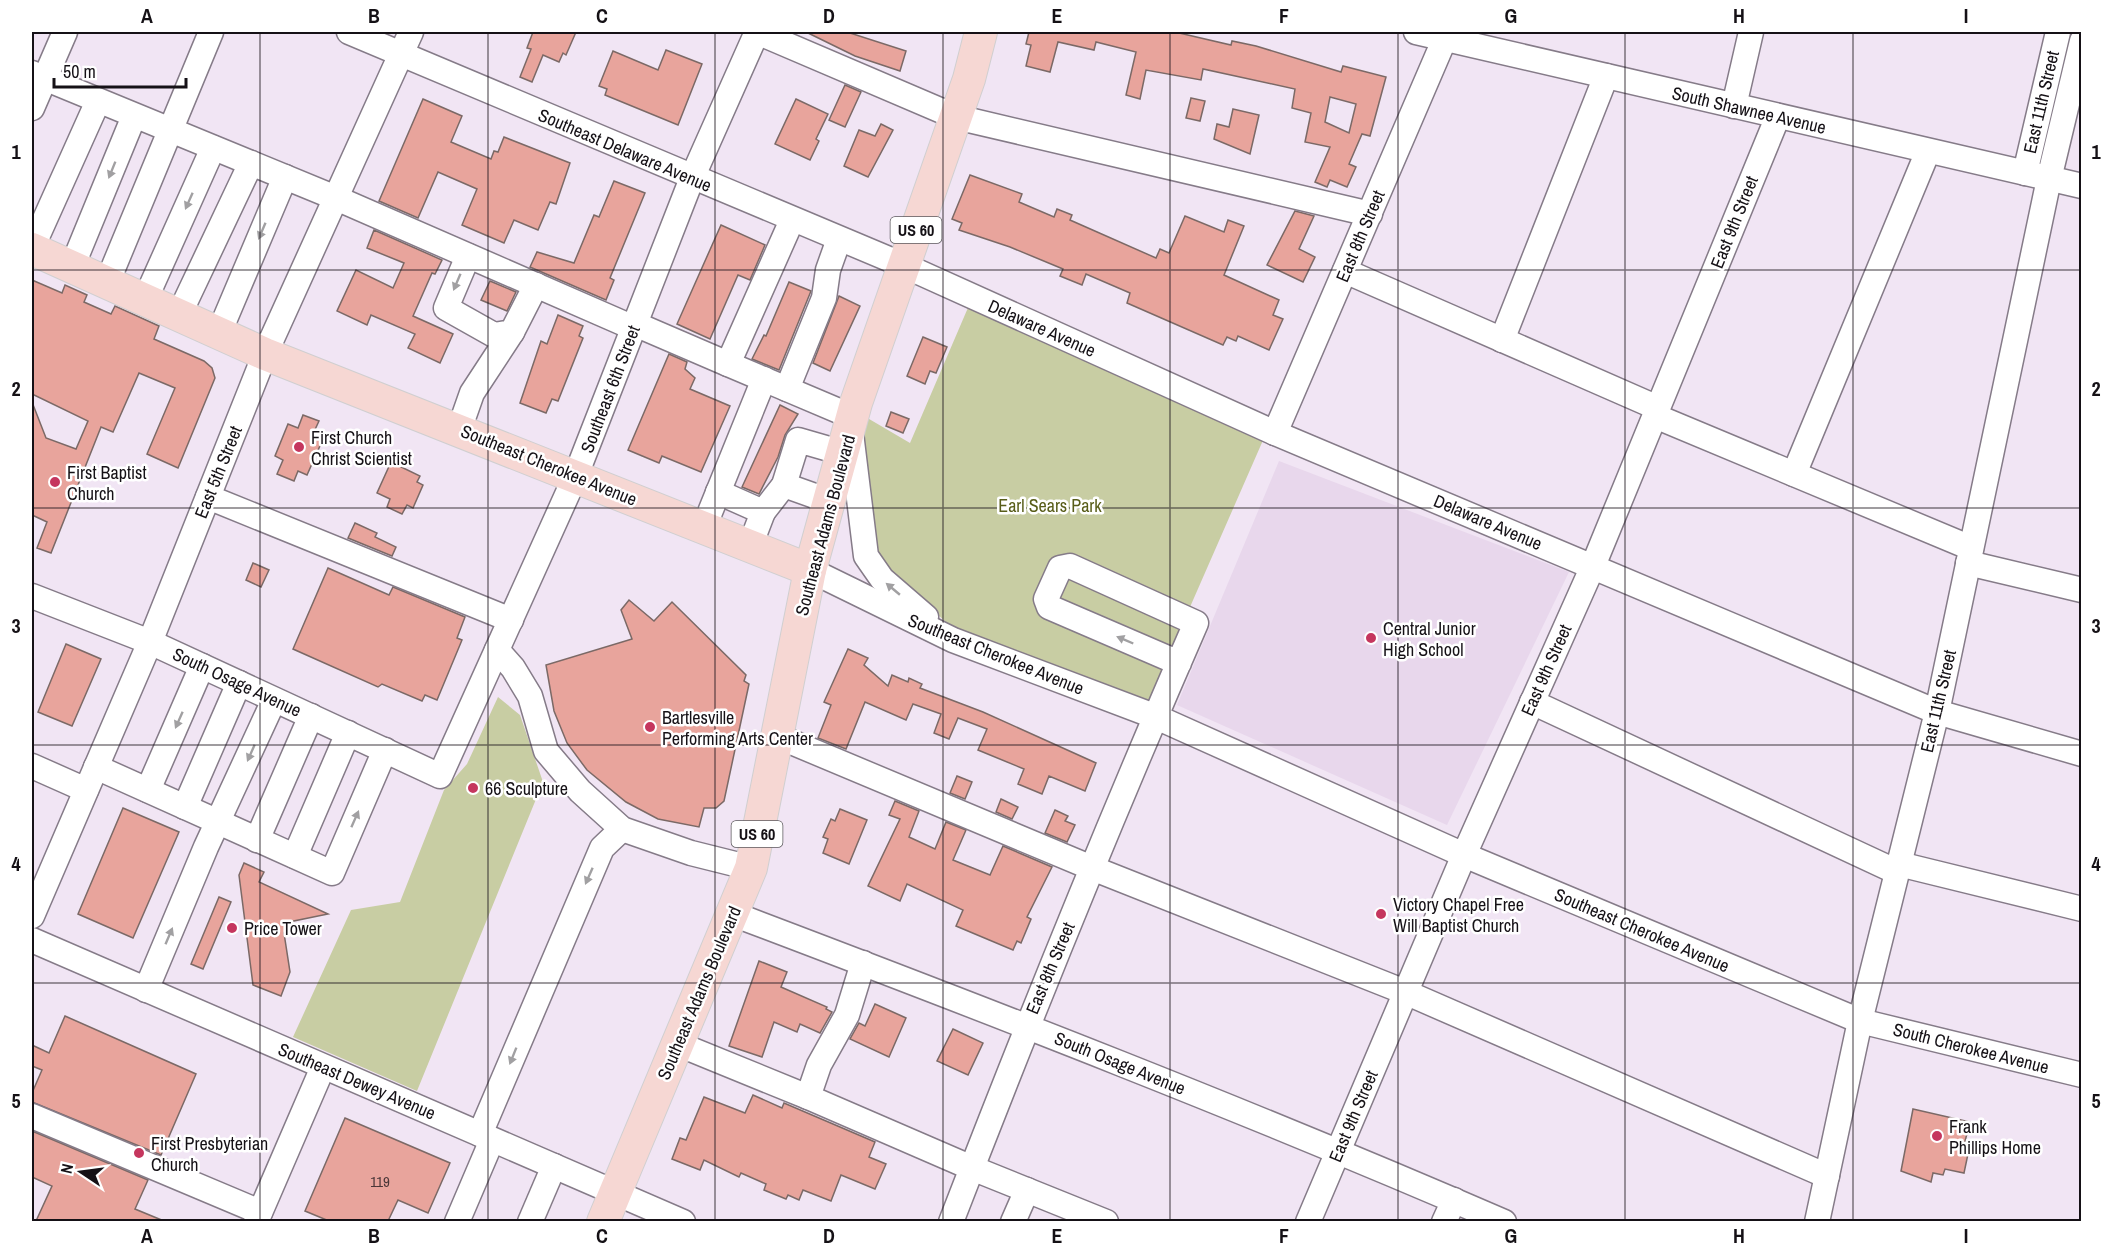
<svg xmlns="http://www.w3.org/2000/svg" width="2113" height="1253" font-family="'Archivo Narrow',sans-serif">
	<rect width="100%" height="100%" fill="#f1e5f4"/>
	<path fill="#e8d7ec" d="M1279 461 1569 572 1447 825 1177 705Z"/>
	<g fill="#c8cda3">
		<path d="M970 303 1264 438 1148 703 952 628 873 553 859 434 864 416 910 443Z"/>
		<path d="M498 697 520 715 543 782 417 1091 293 1037 351 910 400 902 444 790 467 764Z"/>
	</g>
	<g fill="#e8a49c" stroke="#7b6966" stroke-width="1.5" fill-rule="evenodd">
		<path d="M533 32H576L566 55 563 53 559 62 543 55 532 82 520 77 531 49 527 48Z"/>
		<path d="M806 32H847L906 51 900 71 855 56Z"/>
		<path d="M1029 32H1175L1231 45 1232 41 1256 46 1341 72 1343 66 1386 77 1370 136 1362 134 1349 164 1356 167 1347 187 1330 180 1327 187 1315 182 1330 147 1305 142 1311 113 1292 108 1295 89 1203 69 1201 80 1146 70 1140 99 1126 95 1136 52 1096 42 1094 50 1058 42 1050 72 1026 66 1031 45 1026 44ZM1330 97 1356 104 1349 133 1325 122Z"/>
		<path d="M666 50 702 64 678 125 605 95 607 89 599 86 613 51 658 70Z"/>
		<path d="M845 85 861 92 845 127 829 120Z"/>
		<path d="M1191 98 1205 101 1200 121 1186 118Z"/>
		<path d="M423 99 462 116 451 142 491 159 494 151 498 152 504 137 570 163 556 204 550 202 538 230 514 220 504 243 462 225 477 189 438 172 418 218 379 201Z"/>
		<path d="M796 99 828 114 816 139 819 141 810 160 775 144Z"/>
		<path d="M1233 109 1259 115 1250 154 1214 139 1217 124 1229 127Z"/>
		<path d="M881 124 893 130 868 177 844 166 859 130 875 136Z"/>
		<path d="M970 175 1022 194 1019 202 1054 217 1057 209 1072 215 1070 220 1156 258 1160 249 1169 253 1185 216 1224 232 1228 220 1244 226 1224 275 1279 300 1273 315 1283 319 1269 350 1238 336 1236 341 1227 337 1223 345 1127 303 1130 293 1086 274 1082 285 1060 276 1063 269 1010 247 959 230 962 223 952 219Z"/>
		<path d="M614 181 645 193 610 278 614 280 606 300 530 267 537 252 574 263 594 215 599 217Z"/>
		<path d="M1295 211 1314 216 1299 249 1315 257 1303 282 1267 265Z"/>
		<path d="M721 225 765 245 750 280 738 275 710 339 677 324Z"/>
		<path d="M374 230 442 260 435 274 432 273 413 316 453 334 440 363 408 348 415 334 371 315 367 325 337 311 356 270 393 288 404 263 367 248Z"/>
		<path d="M32 280 62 293 65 285 87 295 84 302 111 314 115 306 159 326 154 339 204 361 212 368 215 378 178 468 147 454 175 388 139 373 113 432 101 427 51 553 37 548 47 522 32 515V402L46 438 76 449 88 421 32 394Z"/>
		<path d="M490 281 516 292 507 311 481 300Z"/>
		<path d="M789 282 811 291 779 370 752 359 764 335 766 336Z"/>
		<path d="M839 296 860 306 830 371 813 363Z"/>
		<path d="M558 315 583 326 579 336 583 338 558 401 552 399 546 413 520 403 541 341 547 344Z"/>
		<path d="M923 337 947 347 936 373 930 371 925 384 907 376Z"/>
		<path d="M669 354 687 362 685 369 695 378 690 389 730 406 701 472 662 456 659 463 628 450Z"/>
		<path d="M780 405 798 414 785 435 778 457 759 494 742 487Z"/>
		<path d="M891 412 909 419 903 433 886 426Z"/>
		<path d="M303 415 319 421 313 434 323 439 307 475 298 471 294 481 277 474 283 460 275 456 288 424 298 428Z"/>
		<path d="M391 462 420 476 417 482 423 485 413 508 407 505 402 514 387 507 390 499 377 493Z"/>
		<path d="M355 523 377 533 375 537 396 547 392 556 348 538Z"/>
		<path d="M253 563 269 570 261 587 246 580Z"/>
		<path d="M328 568 389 595 393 587 465 617 457 638 462 640 437 700 425 695 422 701 382 684 378 687 293 649Z"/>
		<path d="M629 600 654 621 672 602 746 675 744 681 749 684 724 801 716 808H704L699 827 658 819 626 802 587 770 567 743 554 711 546 665 632 639 621 610Z"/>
		<path d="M66 644 101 659 72 726 38 712Z"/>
		<path d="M848 649 868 658 864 665 888 686 892 675 908 682 909 678 922 684 920 688 983 712 1096 763 1085 791 1049 776 1042 794 1018 784 1024 769 978 750 987 729 958 718 949 739 934 733 941 714 913 704 906 720 865 702 846 749 818 738 831 705 824 702Z"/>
		<path d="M957 776 972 782 965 799 950 793Z"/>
		<path d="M1001 799 1018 807 1012 819 996 812Z"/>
		<path d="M895 801 919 811 909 837 935 849 946 822 966 830 953 860 990 875 1003 846 1052 867 1027 917 1031 919 1021 943 1017 941 1013 950 956 926 963 910 907 884 900 901 868 886 900 819 889 815Z"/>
		<path d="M123 808 179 832 133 938 78 914Z"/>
		<path d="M840 809 867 820 849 864 823 853 828 839 823 837 831 819 835 821Z"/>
		<path d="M1055 810 1068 816 1065 821 1075 825 1067 842 1045 833Z"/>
		<path d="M244 863 264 872 259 882 328 914 289 922 284 933 290 972 281 996 253 985 239 875Z"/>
		<path d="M219 897 231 902 203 969 191 964Z"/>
		<path d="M759 961 787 972 781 987 827 1007 826 1009 832 1012 820 1033 800 1024 797 1032 774 1022 762 1057 729 1046Z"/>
		<path d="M875 1004 906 1018 889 1057 850 1039 859 1023 865 1026Z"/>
		<path d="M65 1016 196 1074 161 1155 32 1102V1093L42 1070 32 1066V1045L49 1053Z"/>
		<path d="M953 1029 983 1043 968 1075 937 1061Z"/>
		<path d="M753 1095 782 1108 784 1103 875 1142 869 1157 886 1164 875 1189 841 1175 831 1201 803 1190 799 1200 788 1195 786 1199 764 1190 766 1184 741 1173 739 1177 704 1160 700 1170 672 1159 680 1138 686 1140 704 1097 745 1113Z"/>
		<path d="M1913 1109 1970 1122 1963 1149 1968 1154 1964 1173 1945 1169 1943 1175 1933 1173 1931 1182 1901 1171Z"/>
		<path d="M345 1118 450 1163 428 1213 398 1200 388 1221H329L305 1211Z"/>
		<path d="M32 1131 148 1180 135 1209 164 1221H36L52 1186 32 1177Z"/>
	</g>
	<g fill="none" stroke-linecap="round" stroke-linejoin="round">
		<g stroke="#857b88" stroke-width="27">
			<g id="minor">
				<path d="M349 32 903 265 1275 433 1937 712 2082 754"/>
				<path d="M757 32 956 117 1370 214"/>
				<path d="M1416 32 2082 186"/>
				<path d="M32 73 336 198 634 328"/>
				<path d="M1734 106 1751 32"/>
				<path d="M32 108 65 32"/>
				<path d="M2025 173 2058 32"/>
				<path d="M32 248 98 101"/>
				<path d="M468 256 446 308 494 335 512 332 536 285"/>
				<path d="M72 267 134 116"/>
				<path d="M1345 271 1658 408"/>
				<path d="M107 283 211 32"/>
				<path d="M145 300 213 148"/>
				<path d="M179 315 251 163"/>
				<path d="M635 324 728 364 792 220"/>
				<path d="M219 333 285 177"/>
				<path d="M1502 340 1606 76"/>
				<path d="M728 364 853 417"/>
				<path d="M787 389 824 298 828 270 839 239"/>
				<path d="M1655 416 1971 548"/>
				<path d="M459 430 472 393 512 332"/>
				<path d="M851 433 866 556 882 579 926 617"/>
				<path d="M1275 433 1445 38"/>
				<path d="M1794 474 1928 151"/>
				<path d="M784 485 829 501"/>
				<path d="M718 492 763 512 750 546"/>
				<path d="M208 497 511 620"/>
				<path d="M763 512 784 485 798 440 843 453"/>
				<path d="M704 527 764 379"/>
				<path d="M1968 563 2082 590"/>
				<path d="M810 570 953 640 1154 716 1464 855 1860 1021 2082 1075"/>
				<path d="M32 596 150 642 440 776 576 475 692 178 757 32"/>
				<path d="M497 650 513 668 530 696 546 751 580 791 622 829 691 853 751 868"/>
				<path d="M1532 702 1897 872"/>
				<path d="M777 736 1092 868 1405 992 1827 1176"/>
				<path d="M32 766 86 790"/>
				<path d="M96 767 332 873 385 750"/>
				<path d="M148 790 202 666"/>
				<path d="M185 807 239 683"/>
				<path d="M257 840 311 716"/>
				<path d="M295 856 348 733"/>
				<path d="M1899 864 2082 909"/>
				<path d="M733 914C992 1012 1250 1112 1504 1222"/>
				<path d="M32 916 150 642 265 354 411 32"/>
				<path d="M32 940 683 1222"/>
				<path d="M146 990 206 847 274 700"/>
				<path d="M678 1044 808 1097 972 1168 1106 1222"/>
				<path d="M808 1097 819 1065 847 1015 863 963"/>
				<path d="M32 1116 260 1212"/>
				<path d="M480 1134 602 848 622 829"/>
				<path d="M256 1222 323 1067"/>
				<path d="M457 1222 492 1140"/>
				<path d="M530 1222 554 1166"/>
				<path d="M951 1222C1029 1020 1110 820 1196 623L1070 566 1060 568 1046 599 1049 607 1179 663"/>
				<path d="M1013 1222 1027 1190"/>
				<path d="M1308 1222 1464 855 1593 566 1778 116"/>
				<path d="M1444 1222 1454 1200"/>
				<path d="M1817 1222 1860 1021 1937 712 2049 179 2082 41"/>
			</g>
		</g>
		<g stroke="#d0cfd0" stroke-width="34">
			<g id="major">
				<path d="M32 249 265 354 810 570"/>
				<path d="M603 1222 751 868 810 570 856 403 969 79 981 32"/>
			</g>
		</g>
		<use href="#minor" stroke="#fff" stroke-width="24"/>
		<use href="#major" stroke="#f6d7d3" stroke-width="32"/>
	</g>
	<defs><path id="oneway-solid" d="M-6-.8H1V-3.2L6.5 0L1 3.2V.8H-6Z" transform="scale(1.5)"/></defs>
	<g fill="#a1a0a2">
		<use href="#oneway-solid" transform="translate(112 170) rotate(112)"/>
		<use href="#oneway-solid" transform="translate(189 201) rotate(114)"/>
		<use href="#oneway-solid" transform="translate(262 231) rotate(113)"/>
		<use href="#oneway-solid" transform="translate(457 282) rotate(113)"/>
		<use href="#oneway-solid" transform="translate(893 589) rotate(-140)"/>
		<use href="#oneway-solid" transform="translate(1125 640) rotate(-157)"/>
		<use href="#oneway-solid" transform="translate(179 720) rotate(114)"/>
		<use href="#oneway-solid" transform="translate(251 753) rotate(114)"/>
		<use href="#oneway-solid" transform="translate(355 819) rotate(-66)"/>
		<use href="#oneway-solid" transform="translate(589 876) rotate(114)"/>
		<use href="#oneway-solid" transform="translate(169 936) rotate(-67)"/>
		<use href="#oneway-solid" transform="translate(513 1056) rotate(112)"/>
	</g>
	<path fill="none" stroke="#151116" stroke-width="1.5" stroke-opacity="0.55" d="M260 32V1222M488 32V1222M715 32V1222M943 32V1222M1170 32V1222M1398 32V1222M1625 32V1222M1853 32V1222M32 270H2082M32 508H2082M32 745H2082M32 983H2082"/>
	<g fill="#c5365e" stroke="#fff" stroke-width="2">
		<circle cx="299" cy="447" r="6"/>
		<circle cx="55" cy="482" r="6"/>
		<circle cx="1371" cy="638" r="6"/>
		<circle cx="650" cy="727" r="6"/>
		<circle cx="473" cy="788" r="6"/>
		<circle cx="1381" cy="914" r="6"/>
		<circle cx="232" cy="928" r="6"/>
		<circle cx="1937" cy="1136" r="6"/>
		<circle cx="139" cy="1153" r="6"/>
	</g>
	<g text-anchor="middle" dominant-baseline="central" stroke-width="5" stroke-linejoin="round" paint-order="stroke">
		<g font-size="15" fill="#4a3638">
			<text x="380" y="1181">119</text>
		</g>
		<g fill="#fff" stroke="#5b585c" stroke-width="1.5">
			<rect x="890.5" y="217" width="51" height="26" rx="4.5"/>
			<rect x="731.5" y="821" width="51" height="26" rx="4.5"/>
		</g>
		<g font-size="16" font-weight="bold" fill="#151116">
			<text x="916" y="230">US 60</text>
			<text x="757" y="834">US 60</text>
		</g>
		<g font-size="18" fill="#151116" stroke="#fff">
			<text transform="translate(2041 102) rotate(-77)">East 11th Street</text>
			<text transform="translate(1749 110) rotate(13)">South Shawnee Avenue</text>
			<text transform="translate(625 150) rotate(23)">Southeast Delaware Avenue</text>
			<text transform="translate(1734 222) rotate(-68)">East 9th Street</text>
			<text transform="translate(1360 236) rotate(-67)">East 8th Street</text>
			<text transform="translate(1042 328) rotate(24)">Delaware Avenue</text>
			<text transform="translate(610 389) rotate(-69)">Southeast 6th Street</text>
			<text transform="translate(549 465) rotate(22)">Southeast Cherokee Avenue</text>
			<text transform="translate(218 472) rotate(-68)">East 5th Street</text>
			<text transform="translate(1488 522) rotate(23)">Delaware Avenue</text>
			<text transform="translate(825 525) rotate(-75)">Southeast Adams Boulevard</text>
			<text transform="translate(996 654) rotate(22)">Southeast Cherokee Avenue</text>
			<text transform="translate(1546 670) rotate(-66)">East 9th Street</text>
			<text transform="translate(237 682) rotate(25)">South Osage Avenue</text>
			<text transform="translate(1938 701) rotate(-77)">East 11th Street</text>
			<text transform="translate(1642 930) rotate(23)">Southeast Cherokee Avenue</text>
			<text transform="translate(1050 968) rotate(-67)">East 8th Street</text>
			<text transform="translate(699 993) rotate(-67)">Southeast Adams Boulevard</text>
			<text transform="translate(1971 1048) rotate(14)">South Cherokee Avenue</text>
			<text transform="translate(1120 1063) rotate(22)">South Osage Avenue</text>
			<text transform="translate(357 1081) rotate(23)">Southeast Dewey Avenue</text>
			<text transform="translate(1353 1116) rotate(-67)">East 9th Street</text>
		</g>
		<g font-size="18" fill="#151116" stroke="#fff" text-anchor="start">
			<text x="311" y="437">First Church<tspan x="311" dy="21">Christ Scientist</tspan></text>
			<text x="67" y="472">First Baptist<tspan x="67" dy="21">Church</tspan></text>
			<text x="1383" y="628">Central Junior<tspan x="1383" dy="21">High School</tspan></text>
			<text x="662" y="717">Bartlesville<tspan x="662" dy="21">Performing Arts Center</tspan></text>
			<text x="485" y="788">66 Sculpture</text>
			<text x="1393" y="904">Victory Chapel Free<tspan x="1393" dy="21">Will Baptist Church</tspan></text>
			<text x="244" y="928">Price Tower</text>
			<text x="1949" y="1126">Frank<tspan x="1949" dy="21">Phillips Home</tspan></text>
			<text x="151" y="1143">First Presbyterian<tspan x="151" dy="21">Church</tspan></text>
		</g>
		<g font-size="18" fill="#585d19" stroke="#fff">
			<text x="1050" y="505">Earl Sears Park</text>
		</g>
	</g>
	<rect width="2113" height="1253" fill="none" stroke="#ffffff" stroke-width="66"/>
	<g transform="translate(81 1172) rotate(283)" stroke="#ffffff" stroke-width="4.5" paint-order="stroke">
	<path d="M0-4.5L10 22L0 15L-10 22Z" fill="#151116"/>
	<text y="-9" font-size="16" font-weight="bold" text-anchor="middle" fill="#151116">N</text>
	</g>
	<path d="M54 78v9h132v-9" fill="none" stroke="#151116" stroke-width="3"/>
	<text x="63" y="78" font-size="18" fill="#151116" stroke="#ffffff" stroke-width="4.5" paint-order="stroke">50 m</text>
	<rect x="33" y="33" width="2047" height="1187" fill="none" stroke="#151116" stroke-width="2"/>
	<g font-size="20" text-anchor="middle" font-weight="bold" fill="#151116">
		<text x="147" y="23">A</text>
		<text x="374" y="23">B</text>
		<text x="602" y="23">C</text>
		<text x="829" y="23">D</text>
		<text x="1057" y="23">E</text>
		<text x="1284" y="23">F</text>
		<text x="1511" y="23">G</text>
		<text x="1739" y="23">H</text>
		<text x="1966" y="23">I</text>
		<text x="16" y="159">1</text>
		<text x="2096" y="159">1</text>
		<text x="16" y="396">2</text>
		<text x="2096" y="396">2</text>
		<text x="16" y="633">3</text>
		<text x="2096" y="633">3</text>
		<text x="16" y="871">4</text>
		<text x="2096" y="871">4</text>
		<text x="16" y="1108">5</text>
		<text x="2096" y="1108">5</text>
		<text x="147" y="1243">A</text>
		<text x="374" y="1243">B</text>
		<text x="602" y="1243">C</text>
		<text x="829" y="1243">D</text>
		<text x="1057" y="1243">E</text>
		<text x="1284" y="1243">F</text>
		<text x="1511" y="1243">G</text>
		<text x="1739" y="1243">H</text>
		<text x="1966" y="1243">I</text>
	</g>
</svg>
